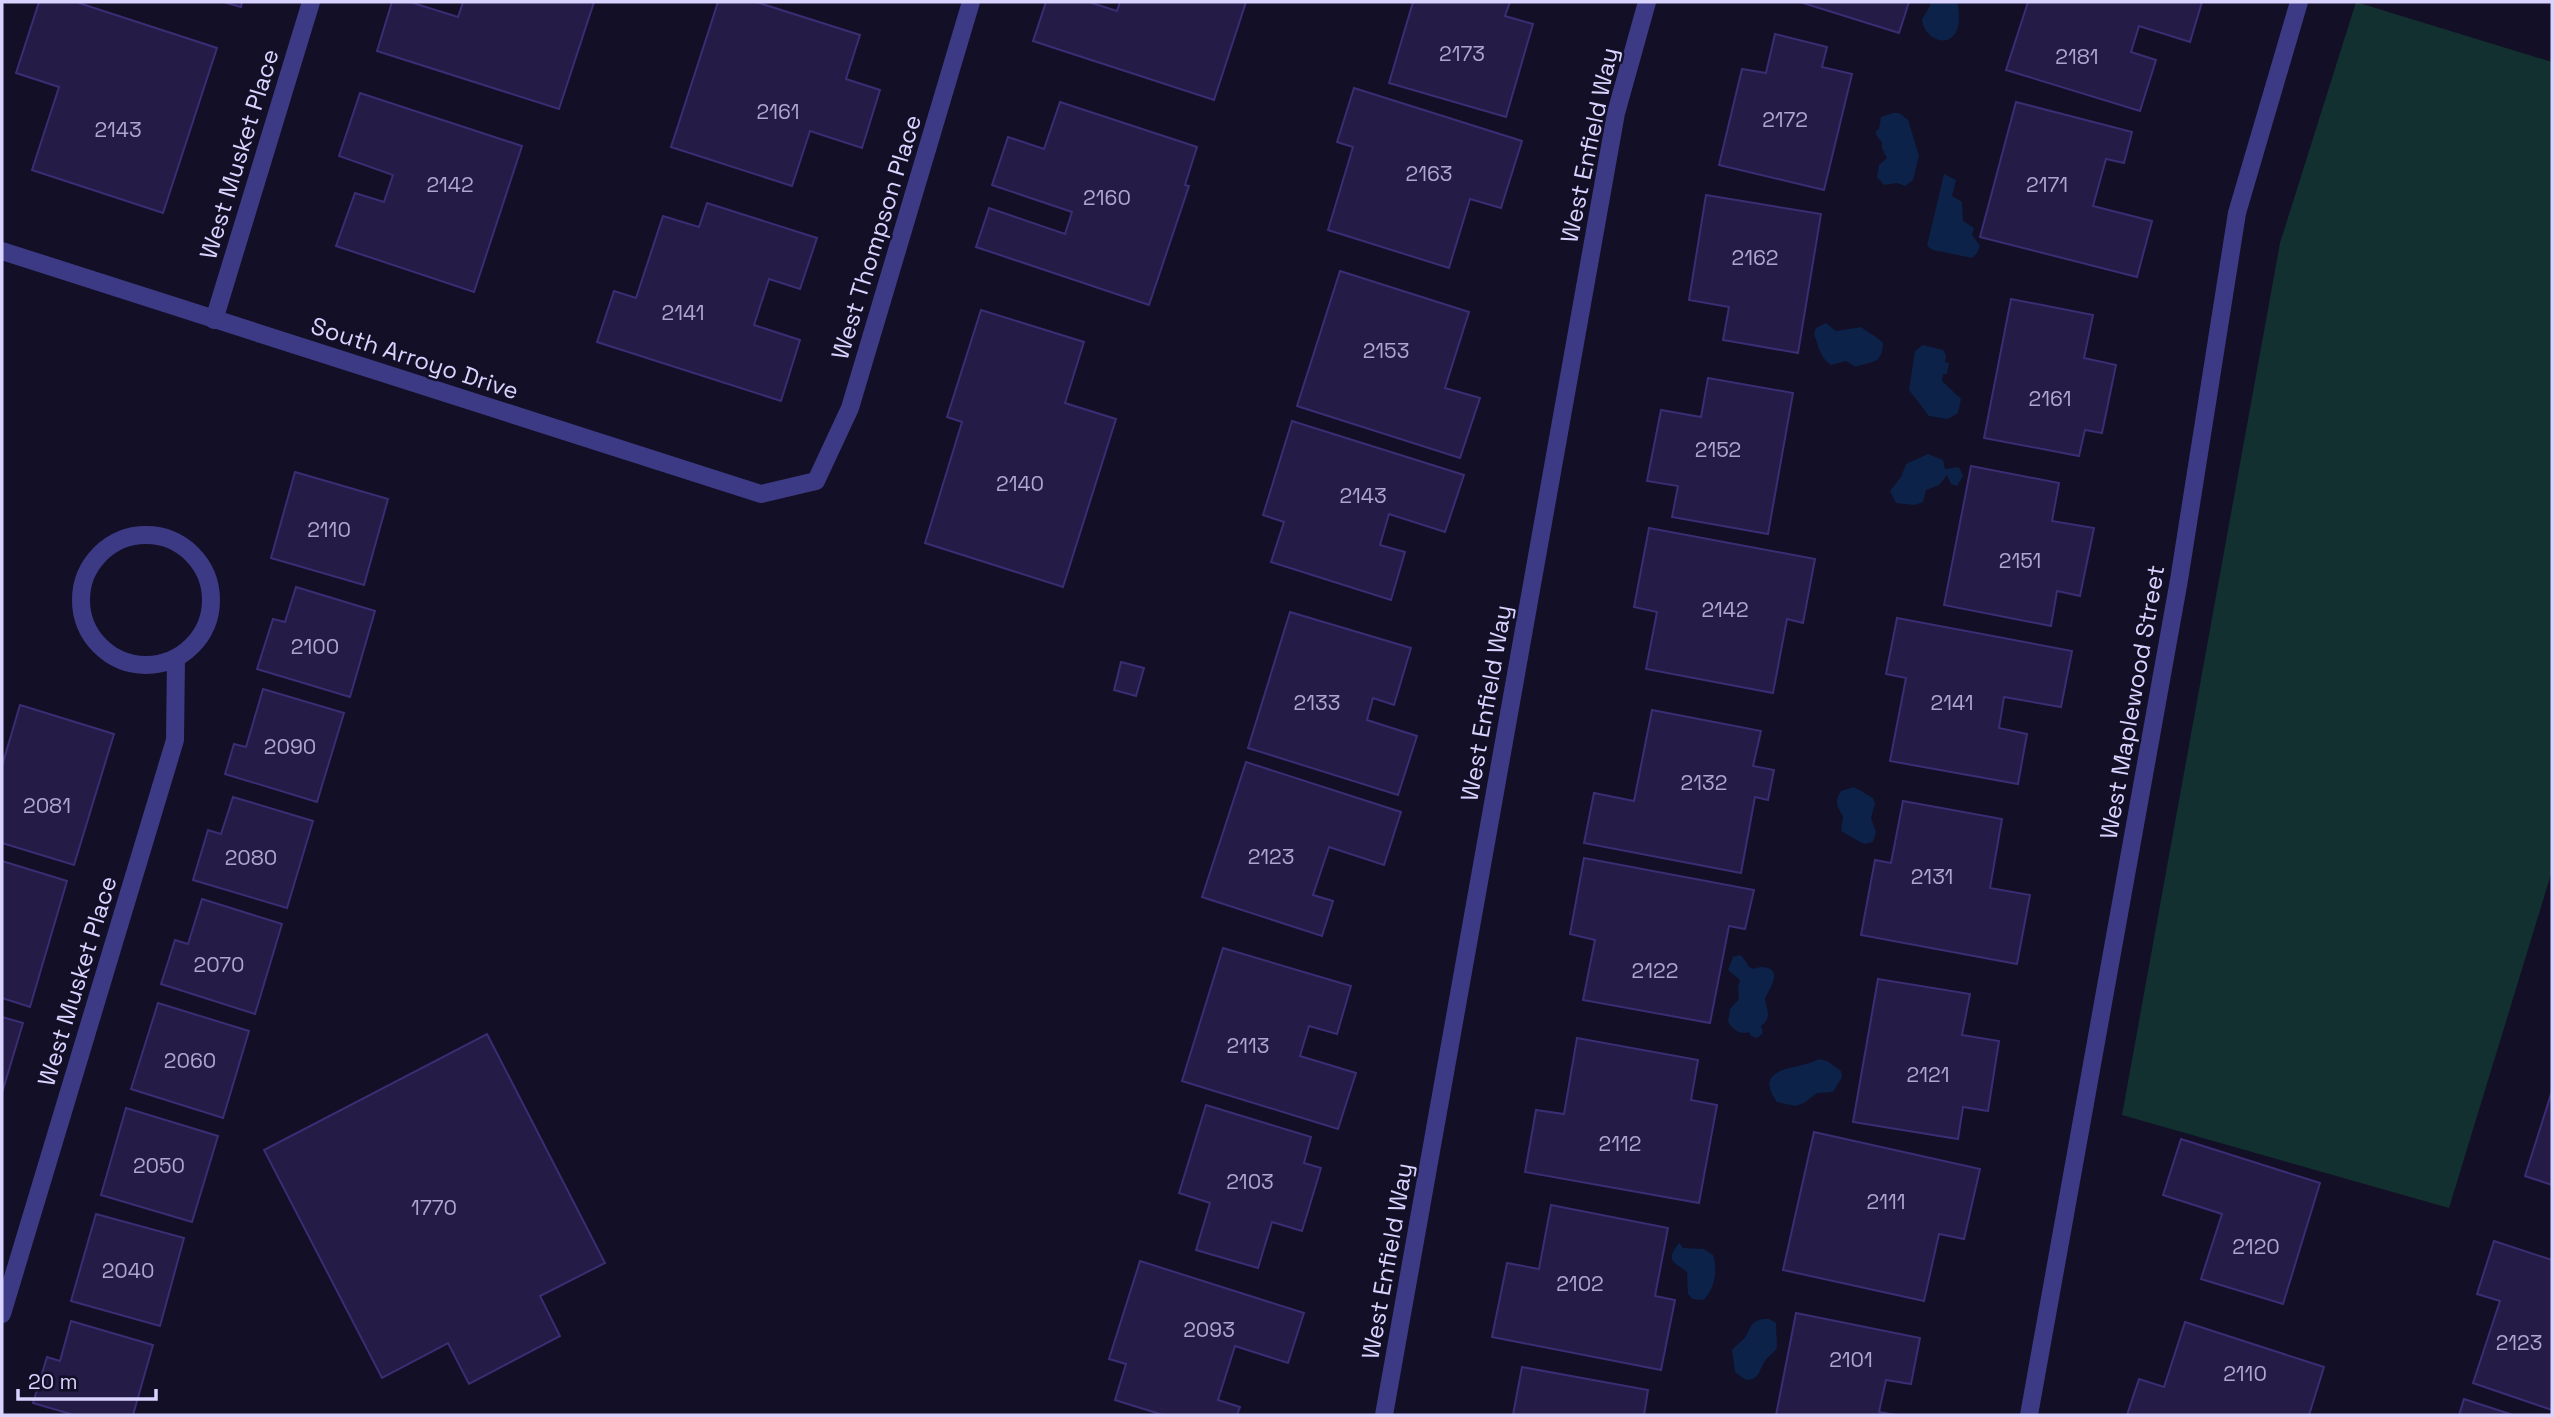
<svg xmlns="http://www.w3.org/2000/svg" width="2554" height="1417" font-family="'Space Grotesk',sans-serif">
	<rect width="100%" height="100%" fill="#130f26"/>
	<path fill="#12302f" d="M2356 2 2552 62V871L2449 1208 2122 1115 2280 243Z"/>
	<g fill="#0c2248">
		<path d="M1930 2H1958C1958 11 1961 20 1957 30 1948 51 1923 37 1922 19L1930 6Z"/>
		<path d="M1893 113H1899L1908 120 1919 156 1913 180 1905 186 1897 183 1884 185 1877 177 1879 165 1887 158 1882 148V142L1876 135V131L1879 129 1881 117Z"/>
		<path d="M1944 174 1956 180 1952 196 1962 202 1963 221 1974 228 1972 235 1980 246 1977 253 1972 258 1933 250 1927 246Z"/>
		<path d="M1826 323 1836 331 1861 327C1868 332 1877 337 1883 343 1882 366 1872 360 1856 367L1846 361 1831 365C1819 356 1819 347 1814 334L1816 328Z"/>
		<path d="M1923 345 1943 350 1946 355 1945 362 1949 363 1947 374H1943L1942 381 1961 399 1958 413 1948 419 1929 416 1909 390 1915 351Z"/>
		<path d="M1928 454 1943 460 1945 469 1959 467 1963 476 1957 486 1951 484 1947 475 1939 485 1926 490 1923 502 1915 505 1896 503 1890 491 1901 477 1906 464Z"/>
		<path d="M1854 787 1873 798 1875 803 1871 818 1876 832 1873 842 1865 844 1860 842 1841 831 1843 816C1837 807 1834 802 1841 791Z"/>
		<path d="M1740 955C1745 958 1746 965 1751 968 1756 970 1757 967 1762 967 1786 969 1768 990 1765 999 1767 1010 1772 1018 1761 1026L1763 1033 1757 1038 1751 1036 1749 1032C1739 1035 1734 1030 1728 1022L1730 1009 1739 999 1738 988 1740 980 1728 970 1733 957Z"/>
		<path d="M1819 1059 1827 1061 1841 1071 1842 1077 1833 1092 1817 1093 1804 1103 1795 1106 1777 1102C1750 1064 1803 1070 1819 1059Z"/>
		<path d="M1679 1243 1683 1248 1704 1249 1713 1255C1718 1270 1715 1290 1703 1300L1693 1299 1688 1294 1687 1272C1673 1261 1665 1261 1679 1243Z"/>
		<path d="M1763 1319H1769L1776 1323 1777 1348C1773 1354 1768 1356 1765 1361 1758 1371 1760 1380 1746 1380L1735 1372 1732 1350C1736 1345 1743 1341 1746 1336 1751 1327 1751 1321 1763 1319Z"/>
	</g>
	<g fill="#241b47" stroke="#3b2d73" stroke-width="2">
		<path d="M39 2H76L217 48 163 213 32 170 59 87 16 73Z"/>
		<path d="M223 2H242L241 7Z"/>
		<path d="M392 2H410L458 17 463 2H594L559 109 377 51Z"/>
		<path d="M718 2H756L860 35 846 79 880 90 862 148 810 131 792 186 671 147Z"/>
		<path d="M1046 2H1089L1117 11 1120 2H1246L1214 100 1033 41Z"/>
		<path d="M1413 2H1510L1505 16 1533 24 1506 117 1389 83Z"/>
		<path d="M1800 2H1909L1899 33Z"/>
		<path d="M2028 2H2202L2190 42 2139 26 2131 52 2156 60 2140 111 2006 70Z"/>
		<path d="M1775 34 1827 47 1822 67 1852 74 1824 190 1719 165 1742 69 1766 73Z"/>
		<path d="M1354 88 1522 141 1501 208 1470 199 1449 268 1328 230 1353 147 1337 142Z"/>
		<path d="M360 93 522 146 474 292 336 246 355 193 384 202 393 175 339 156Z"/>
		<path d="M1060 102 1197 147 1185 185 1189 186 1149 305 976 247 989 208 1065 234 1072 212 992 185 1008 137 1044 149Z"/>
		<path d="M2016 102 2132 132 2124 163 2106 159 2093 206 2152 221 2137 277 1980 237Z"/>
		<path d="M1706 195 1821 214 1798 353 1723 340 1729 307 1689 300Z"/>
		<path d="M707 203 817 238 800 289 769 279 754 325 800 340 781 401 597 342 614 291 636 298 663 216 699 227Z"/>
		<path d="M1340 271 1469 312 1445 388 1480 398 1460 458 1297 406Z"/>
		<path d="M2011 299 2093 315 2084 358 2116 365 2102 433 2085 430 2079 456 1984 438Z"/>
		<path d="M981 310 1084 342 1065 403 1116 419 1063 587 925 543 962 422 947 417Z"/>
		<path d="M1708 378 1793 393 1768 534 1672 517 1678 486 1647 481 1661 410 1701 417Z"/>
		<path d="M1292 421 1464 475 1445 532 1389 514 1380 545 1405 552 1391 600 1271 562 1284 522 1263 515Z"/>
		<path d="M1971 466 2059 483 2052 521 2094 528 2080 596 2057 591 2051 626 1944 605Z"/>
		<path d="M295 472 388 499 364 585 271 558Z"/>
		<path d="M1649 528 1815 559 1803 623 1787 619 1773 693 1646 669 1657 612 1634 607Z"/>
		<path d="M296 587 375 611 350 697 257 669 273 619 285 622Z"/>
		<path d="M1290 612 1411 648 1394 705 1373 698 1367 720 1417 736 1398 795 1248 748Z"/>
		<path d="M1897 618 2072 651 2061 707 2004 697 1999 728 2027 734 2018 784 1890 761 1906 678 1886 674Z"/>
		<path d="M1121 662 1144 668 1136 696 1114 690Z"/>
		<path d="M263 689 344 713 317 802 225 774 234 744 246 747Z"/>
		<path d="M20 705 114 734 74 865 2 843V766Z"/>
		<path d="M1652 710 1761 731 1753 766 1774 770 1768 800 1755 797 1741 873 1584 843 1594 793 1634 801Z"/>
		<path d="M1246 762 1401 812 1384 865 1329 847 1313 895 1333 901 1322 936 1202 897Z"/>
		<path d="M233 797 313 821 287 908 193 880 208 830 221 834Z"/>
		<path d="M1903 801 2002 819 1990 888 2030 895 2017 964 1861 935 1875 860 1891 863Z"/>
		<path d="M1584 858 1754 890 1745 929 1729 926 1710 1023 1583 1000 1595 940 1570 934Z"/>
		<path d="M2 861 67 881 30 1007 2 998Z"/>
		<path d="M202 899 282 924 255 1014 161 984 175 940 188 944Z"/>
		<path d="M1223 948 1351 986 1337 1034 1309 1026 1300 1056 1356 1073 1338 1129 1182 1081Z"/>
		<path d="M1878 979 1970 994 1962 1035 1999 1041 1988 1111 1963 1107 1958 1139 1853 1122Z"/>
		<path d="M158 1003 249 1031 223 1118 131 1089Z"/>
		<path d="M2 1017 23 1023 2 1093Z"/>
		<path d="M487 1034 605 1263 540 1296 560 1336 469 1384 448 1343 382 1378 264 1150Z"/>
		<path d="M1577 1038 1698 1060 1691 1100 1717 1105 1699 1203 1525 1172 1536 1110 1564 1114Z"/>
		<path d="M2552 1091V1185L2525 1176Z"/>
		<path d="M1206 1105 1311 1137 1304 1163 1321 1168 1302 1231 1272 1222 1258 1268 1196 1250 1210 1203 1179 1193Z"/>
		<path d="M126 1108 218 1136 192 1222 101 1195Z"/>
		<path d="M1814 1132 1980 1169 1964 1239 1939 1234 1924 1301 1783 1270Z"/>
		<path d="M2181 1139 2320 1183 2283 1304 2201 1279 2222 1214 2163 1195Z"/>
		<path d="M1551 1205 1668 1228 1655 1296 1675 1300 1661 1370 1492 1337 1507 1263 1539 1269Z"/>
		<path d="M96 1214 184 1238 160 1326 71 1301Z"/>
		<path d="M2494 1241 2552 1260V1410L2473 1383 2500 1301 2477 1294Z"/>
		<path d="M1140 1261 1304 1313 1288 1363 1235 1346 1218 1400 1240 1407 1237 1415H1163L1115 1400 1126 1364 1109 1359Z"/>
		<path d="M1796 1313 1920 1338 1911 1384 1886 1380 1879 1412 1896 1415H1776Z"/>
		<path d="M71 1321 153 1345 133 1415H74L33 1403 47 1357 60 1361Z"/>
		<path d="M2185 1322 2324 1367 2309 1415H2127L2139 1379 2164 1387Z"/>
		<path d="M1522 1367 1648 1390 1644 1415H1513Z"/>
		<path d="M2464 1399 2513 1415H2459Z"/>
	</g>
	<g fill="none" stroke-linecap="round" stroke-linejoin="round">
		<g stroke="#3d3a85" stroke-width="18">
			<path d="M2 251 761 494 816 481 850 408 971 2"/>
			<path d="M214 320 311 2"/>
			<circle cx="146" cy="600" r="65"/>
			<path d="M2 1314 175 740 176 658"/>
			<path d="M1384 1415 1616 113 1647 2"/>
			<path d="M2029 1415 2179 580 2237 213 2299 2"/>
		</g>
	</g>
	<g text-anchor="middle" dominant-baseline="central" stroke-width="5" stroke-linejoin="round" paint-order="stroke">
		<g font-size="21" fill="#aca6d1">
			<text x="1462" y="53">2173</text>
			<text x="2077" y="56">2181</text>
			<text x="778" y="111">2161</text>
			<text x="1785" y="119">2172</text>
			<text x="118" y="129">2143</text>
			<text x="1429" y="173">2163</text>
			<text x="450" y="184">2142</text>
			<text x="2047" y="184">2171</text>
			<text x="1107" y="197">2160</text>
			<text x="1755" y="257">2162</text>
			<text x="683" y="312">2141</text>
			<text x="1386" y="350">2153</text>
			<text x="2050" y="398">2161</text>
			<text x="1718" y="449">2152</text>
			<text x="1020" y="483">2140</text>
			<text x="1363" y="495">2143</text>
			<text x="329" y="529">2110</text>
			<text x="2020" y="560">2151</text>
			<text x="1725" y="609">2142</text>
			<text x="315" y="646">2100</text>
			<text x="1317" y="702">2133</text>
			<text x="1952" y="702">2141</text>
			<text x="290" y="746">2090</text>
			<text x="1704" y="782">2132</text>
			<text x="47" y="805">2081</text>
			<text x="1271" y="856">2123</text>
			<text x="251" y="857">2080</text>
			<text x="1932" y="876">2131</text>
			<text x="219" y="964">2070</text>
			<text x="1655" y="970">2122</text>
			<text x="1248" y="1045">2113</text>
			<text x="190" y="1060">2060</text>
			<text x="1928" y="1074">2121</text>
			<text x="1620" y="1143">2112</text>
			<text x="159" y="1165">2050</text>
			<text x="1250" y="1181">2103</text>
			<text x="1886" y="1201">2111</text>
			<text x="434" y="1207">1770</text>
			<text x="2256" y="1246">2120</text>
			<text x="128" y="1270">2040</text>
			<text x="1580" y="1283">2102</text>
			<text x="1209" y="1329">2093</text>
			<text x="2519" y="1342">2123</text>
			<text x="1851" y="1359">2101</text>
			<text x="2245" y="1373">2110</text>
		</g>
		<g font-size="24" fill="#d9d4ff" stroke="#130f26">
			<text transform="translate(1589 145) rotate(-78)">West Enfield Way</text>
			<text transform="translate(239 154) rotate(-73)">West Musket Place</text>
			<text transform="translate(876 237) rotate(-73)">West Thompson Place</text>
			<text transform="translate(415 358) rotate(18)">South Arroyo Drive</text>
			<text transform="translate(2132 702) rotate(-80)">West Maplewood Street</text>
			<text transform="translate(1486 703) rotate(-80)">West Enfield Way</text>
			<text transform="translate(77 981) rotate(-73)">West Musket Place</text>
			<text transform="translate(1387 1261) rotate(-80)">West Enfield Way</text>
		</g>
	</g>
	<rect width="2554" height="1417" fill="none" stroke="#d9d4ff" stroke-width="7"/>
	<path d="M18 1389v10h138v-10" fill="none" stroke="#d9d4ff" stroke-width="3.5"/>
	<text x="28" y="1389" font-size="21" fill="#d9d4ff" stroke="#130f26" stroke-width="5" paint-order="stroke">20 m</text>
</svg>
